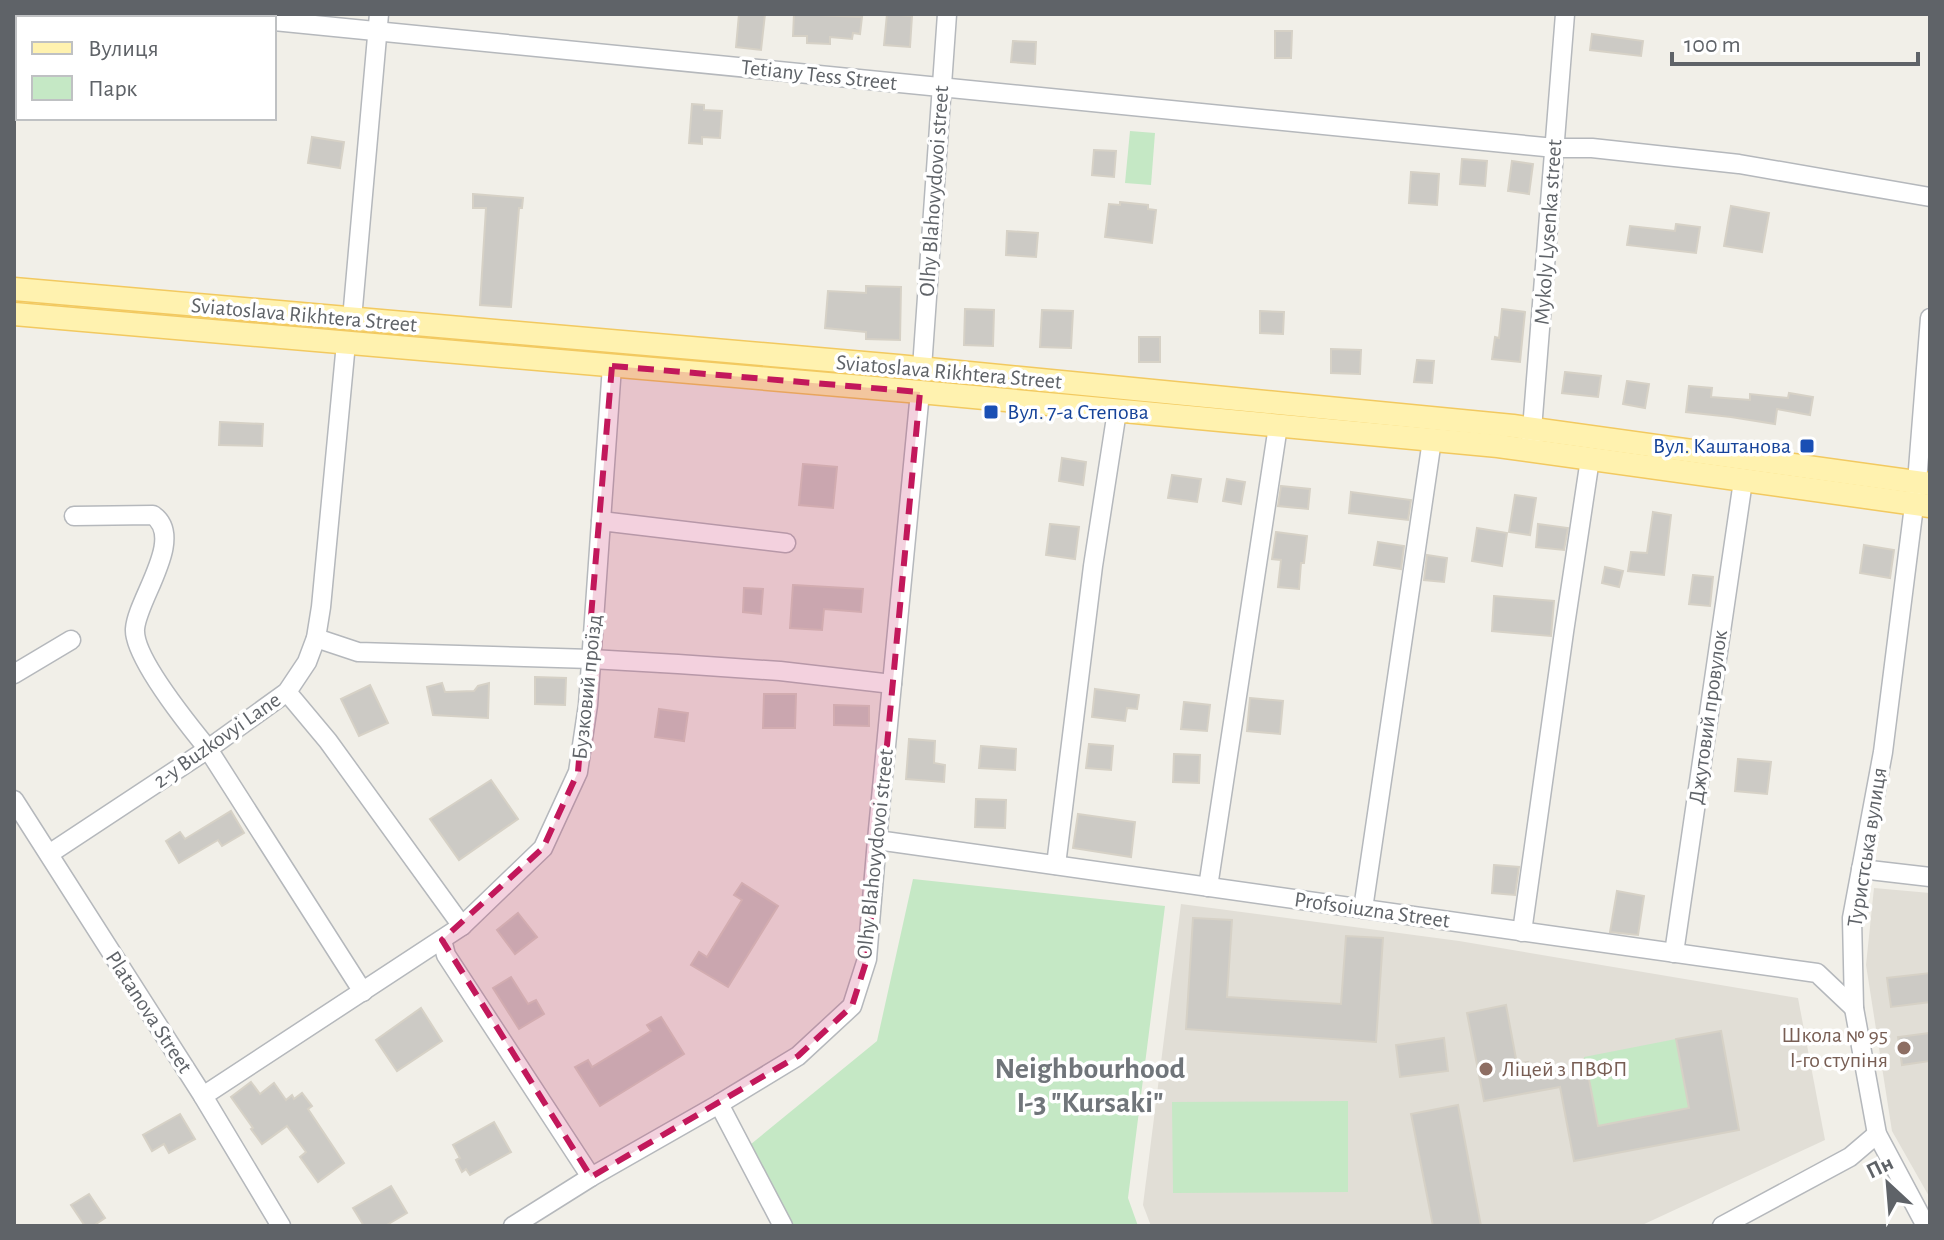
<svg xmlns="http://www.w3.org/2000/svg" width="1944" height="1240" font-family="'Alegreya Sans',sans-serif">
	<rect width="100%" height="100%" fill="#f1efe8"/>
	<g fill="#e1ded6">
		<path d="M1874 888 1930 893V1198L1892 1131 1866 965Z"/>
		<path d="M1181 904 1459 941 1798 998 1825 1140 1640 1226H1151L1143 1205Z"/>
	</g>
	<g fill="#c5e8c5">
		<path d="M1130 131 1155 133 1151 185 1125 183Z"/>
		<path d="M913 879 1165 906 1128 1198 1138 1226H787L740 1153 877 1041Z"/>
		<path d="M1676 1039 1689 1108 1598 1126 1584 1057Z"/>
		<path d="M1348 1101V1192L1173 1193 1172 1102Z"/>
	</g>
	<g fill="#cccac5" stroke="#d6d1c6" stroke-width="2">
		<path d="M739 14H765L761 50 736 47Z"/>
		<path d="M794 14 862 17 860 34 853 33 852 39 830 37V44L807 43V36H793Z"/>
		<path d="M887 14 912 16 910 47 884 45Z"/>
		<path d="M1275 31H1292L1291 58H1275Z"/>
		<path d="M1592 34 1643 41 1641 56 1590 50Z"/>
		<path d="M1013 41 1036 42 1035 64 1011 62Z"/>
		<path d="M692 104 704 105V110L722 111 720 138 702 137V144L689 143Z"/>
		<path d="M312 137 344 142 340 168 308 163Z"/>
		<path d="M1094 150 1116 151 1114 177 1092 175Z"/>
		<path d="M1462 159 1487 161 1485 186 1460 184Z"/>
		<path d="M1512 161 1533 164 1529 194 1508 191Z"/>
		<path d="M1411 172 1439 174 1437 205 1409 203Z"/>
		<path d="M473 194 523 198 522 208H519L511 307 480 305 486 208H473Z"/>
		<path d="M1120 202 1148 205V209L1156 210 1152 243 1105 237 1109 204 1120 205Z"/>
		<path d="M1731 206 1769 213 1762 252 1724 246Z"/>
		<path d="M1676 224 1700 227 1696 253 1627 245 1630 226 1675 231Z"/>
		<path d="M1007 231 1038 233 1036 257 1006 255Z"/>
		<path d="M866 286 901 287 900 340 866 339V332L825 328 828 291 866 293Z"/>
		<path d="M965 309 994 310 993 346 964 345Z"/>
		<path d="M1502 309 1525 312 1520 362 1492 359 1495 337 1499 338Z"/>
		<path d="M1042 310 1073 311 1071 348 1040 347Z"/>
		<path d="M1260 311 1284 312 1283 334 1260 333Z"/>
		<rect x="1139" y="337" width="21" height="25"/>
		<path d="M1331 349 1361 350 1360 374 1331 373Z"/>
		<path d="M1417 360 1434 361 1432 383 1414 382Z"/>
		<path d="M1565 372 1601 376 1598 397 1562 393Z"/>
		<path d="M1627 381 1649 384 1645 408 1623 404Z"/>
		<path d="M1689 386 1712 388 1711 397 1750 400V394L1788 398 1789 393 1813 397 1810 415 1777 409 1775 424 1731 417 1686 412Z"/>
		<path d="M220 422 263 424 262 446 219 445Z"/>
		<path d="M1062 458 1086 462 1083 485 1059 481Z"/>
		<path d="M803 464 837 467 833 508 799 505Z"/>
		<path d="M1172 475 1201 479 1197 502 1168 498Z"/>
		<path d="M1227 479 1245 482 1241 504 1223 501Z"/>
		<path d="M1281 486 1310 489 1308 509 1278 506Z"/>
		<path d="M1351 492 1411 500 1408 520 1349 513Z"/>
		<path d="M1515 495 1536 498 1530 535 1509 532Z"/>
		<path d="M1653 512 1671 515 1664 575 1628 571 1631 552 1647 553Z"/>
		<path d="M1050 524 1079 527 1075 559 1046 555Z"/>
		<path d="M1538 524 1568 528 1564 550 1536 547Z"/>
		<path d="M1477 528 1507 533 1502 566 1472 561Z"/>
		<path d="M1276 532 1307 536 1304 563H1301L1299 589 1278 587 1281 560 1272 559Z"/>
		<path d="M1378 542 1404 546 1401 569 1374 565Z"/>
		<path d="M1864 545 1894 550 1890 578 1860 573Z"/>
		<path d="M1427 555 1447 558 1444 582 1424 580Z"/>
		<path d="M1605 567 1623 571 1619 587 1602 583Z"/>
		<path d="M1693 575 1713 577 1710 606 1689 604Z"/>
		<path d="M793 585 863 589 861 612 824 609 822 630 790 628Z"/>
		<path d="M744 588 763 589 761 614 743 612Z"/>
		<path d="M1494 596 1554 601 1551 636 1492 631Z"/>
		<path d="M535 677 566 678 565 705 535 704Z"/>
		<path d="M442 683 445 692 474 691 478 686 489 683 488 718 433 715 427 687Z"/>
		<path d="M370 685 388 723 359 736 341 699Z"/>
		<path d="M1095 689 1139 695 1137 709 1127 708 1125 721 1092 717Z"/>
		<path d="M764 694H796L795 728H763Z"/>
		<path d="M1250 698 1283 701 1280 734 1247 731Z"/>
		<path d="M1184 702 1210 705 1207 731 1181 729Z"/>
		<path d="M834 705 869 706V726L834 725Z"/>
		<path d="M659 709 688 713 684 741 655 737Z"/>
		<path d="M909 739 935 741 934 763 945 765 944 782 906 779Z"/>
		<path d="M1089 744 1113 746 1111 770 1086 768Z"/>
		<path d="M981 746 1016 749 1015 770 979 768Z"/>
		<path d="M1174 754 1200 755 1199 783 1173 782Z"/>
		<path d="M1738 759 1771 762 1767 794 1735 791Z"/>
		<path d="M491 780 518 819 459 860 430 819Z"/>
		<path d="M976 799 1006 800 1005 828 975 827Z"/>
		<path d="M231 811 244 833 222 846 218 840 179 863 166 841 180 832 185 839Z"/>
		<path d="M1078 814 1135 822 1131 857 1073 848Z"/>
		<path d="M1494 865 1519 867 1515 895 1492 893Z"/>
		<path d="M742 883 778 906 728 987 691 965 699 952 707 957 742 900 734 895Z"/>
		<path d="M1617 891 1644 896 1638 935 1610 932Z"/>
		<path d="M518 913 537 937 515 954 497 930Z"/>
		<path d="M1193 918 1232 920 1227 997 1341 1004 1346 936 1383 938 1376 1042 1186 1029Z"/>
		<path d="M1930 973V1002L1891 1007 1887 978Z"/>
		<path d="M511 977 528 1004 536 1000 544 1014 519 1029 493 988Z"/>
		<path d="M1506 1005 1517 1064 1528 1062 1531 1079 1587 1069 1598 1126 1689 1108 1676 1039 1721 1031 1739 1130 1574 1161 1560 1087 1484 1101 1467 1013Z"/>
		<path d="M421 1008 442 1041 397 1071 376 1040Z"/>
		<path d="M661 1017 684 1054 600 1106 575 1067 588 1060 592 1067 651 1031 647 1025Z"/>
		<path d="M1930 1033V1061L1902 1065 1898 1037Z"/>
		<path d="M1444 1038 1448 1071 1400 1077 1396 1045Z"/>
		<path d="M251 1082 260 1094 274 1083 286 1100 292 1095 294 1099 302 1093 312 1106 308 1109 344 1163 318 1182 300 1157 306 1152 287 1126 262 1144 251 1129 253 1128 231 1097Z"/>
		<path d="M1458 1105 1481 1226H1433L1411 1114Z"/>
		<path d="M180 1114 195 1139 169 1153 164 1144 152 1151 143 1135Z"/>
		<path d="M494 1122 511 1152 470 1175 466 1169 462 1172 456 1160 460 1158 453 1145Z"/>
		<path d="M391 1186 407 1213 385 1226H364L353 1208Z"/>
		<path d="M89 1194 105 1218 93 1226H85L71 1205Z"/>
	</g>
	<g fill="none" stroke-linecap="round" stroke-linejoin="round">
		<g stroke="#b5b8bc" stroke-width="21">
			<g id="minor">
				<path d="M201 14 241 18"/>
				<path d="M274 21 1555 148H1592L1739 164 1930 197"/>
				<path d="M352 319 379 14"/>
				<path d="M922 368 947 14"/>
				<path d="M1531 442 1565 14"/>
				<path d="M74 516 153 515C186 538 137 599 135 629 133 657 190 727 208 749L363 992"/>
				<path d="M601 521 612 366"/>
				<path d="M316 638 358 652 591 659 678 664 780 671 892 684"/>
				<path d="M14 674 71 640"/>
				<path d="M287 692 328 741 462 926"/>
				<path d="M14 800 203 1096 281 1226"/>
				<path d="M877 840 1817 973 1854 1008"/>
				<path d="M49 854 208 749 287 692 307 662 316 638 321 607 346 343"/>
				<path d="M1056 865 1093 566 1117 411"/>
				<path d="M1861 869 1930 877"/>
				<path d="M1208 887 1278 426"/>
				<path d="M1363 909 1432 440"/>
				<path d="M1522 932 1564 632 1590 459"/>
				<path d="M442 940 446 955 591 1177"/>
				<path d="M1674 953 1743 481"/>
				<path d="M203 1096 462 926 543 848 578 772 588 705 601 521 786 543"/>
				<path d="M719 1104 783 1226"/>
				<path d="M513 1226 591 1177 719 1104 798 1056 852 1006 867 959 877 840 920 392"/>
				<path d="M1722 1226 1850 1157 1877 1134"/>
				<path d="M1926 1226 1877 1134 1854 1008 1852 918 1883 752 1917 482 1930 318"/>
			</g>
		</g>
		<g stroke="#f2c960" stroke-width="25">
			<g id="major">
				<path d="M14 289 898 366 1513 426 1930 484"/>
				<path d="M14 314 920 392 1498 446 1930 506"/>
			</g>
		</g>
		<use href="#minor" stroke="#fff" stroke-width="18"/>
		<use href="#major" stroke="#fff2af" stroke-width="22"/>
	</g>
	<path fill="#c2185b" fill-opacity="0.2" stroke="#c2185b" stroke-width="6" stroke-dasharray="16 10" stroke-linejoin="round" d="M612 366 920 392 867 959 852 1006 798 1056 591 1177 442 940 543 848 578 772Z"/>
	<g fill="#1a4fb4" stroke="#fff" stroke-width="3">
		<rect x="983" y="404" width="16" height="16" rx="4"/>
		<rect x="1799" y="438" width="16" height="16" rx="4"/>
	</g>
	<g fill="#8d6e63" stroke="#fff" stroke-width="3">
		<circle cx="1904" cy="1048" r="8"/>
		<circle cx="1486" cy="1069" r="8"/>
	</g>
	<g text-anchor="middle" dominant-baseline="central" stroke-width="7" stroke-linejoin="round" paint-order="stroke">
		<g font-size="22" fill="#5f6368" stroke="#fff">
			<text transform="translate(819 75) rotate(6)">Tetiany Tess Street</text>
			<text transform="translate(934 191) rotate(-86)">Olhy Blahovydovoi street</text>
			<text transform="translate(1548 232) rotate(-86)">Mykoly Lysenka street</text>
			<text transform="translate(304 315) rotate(5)">Sviatoslava Rikhtera Street</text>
			<text transform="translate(949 372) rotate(5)">Sviatoslava Rikhtera Street</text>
			<text transform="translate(587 687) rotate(-84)">Бузковий проїзд</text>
			<text transform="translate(1708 717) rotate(-82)">Джутовий провулок</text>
			<text transform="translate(217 740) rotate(-35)">2-y Buzkovyi Lane</text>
			<text transform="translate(1867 847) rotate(-81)">Туристська вулиця</text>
			<text transform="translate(875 854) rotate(-84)">Olhy Blahovydovoi street</text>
			<text transform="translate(1372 910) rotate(8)">Profsoiuzna Street</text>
			<text transform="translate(149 1012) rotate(57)">Platanova Street</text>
		</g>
		<g font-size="22" fill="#164399" stroke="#fff" text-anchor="start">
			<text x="1007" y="412">Вул. 7-а Степова</text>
			<text x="1791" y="446" text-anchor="end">Вул. Каштанова</text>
		</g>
		<g font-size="22" fill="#785e54" stroke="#fff" text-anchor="end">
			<text x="1888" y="1035">Школа № 95<tspan x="1888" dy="25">І-го ступіня</tspan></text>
			<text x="1502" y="1069" text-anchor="start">Ліцей з ПВФП</text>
		</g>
		<g font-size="30" font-weight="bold" fill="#70757a" stroke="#fff">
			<text x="1090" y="1069">Neighbourhood<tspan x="1090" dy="34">I-3 "Kursaki"</tspan></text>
		</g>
	</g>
	<rect width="1944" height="1240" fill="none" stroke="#5f6368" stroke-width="32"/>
	<rect x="16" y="16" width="260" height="104" fill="#ffffff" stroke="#bfc1c3" stroke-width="2"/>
	<rect x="32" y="42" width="40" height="12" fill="#fff2af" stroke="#bfc1c3" stroke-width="2"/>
	<text x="88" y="56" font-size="24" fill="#5f6368">Вулиця</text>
	<rect x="32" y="76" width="40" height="24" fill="#c5e8c5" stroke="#bfc1c3" stroke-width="2"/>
	<text x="88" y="96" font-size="24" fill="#5f6368">Парк</text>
	<g transform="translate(1888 1184) rotate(334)" stroke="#ffffff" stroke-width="6" paint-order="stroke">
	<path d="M0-6L14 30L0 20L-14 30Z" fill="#5f6368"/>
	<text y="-12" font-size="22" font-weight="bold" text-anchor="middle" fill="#5f6368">Пн</text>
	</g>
	<path d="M1672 52v12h246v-12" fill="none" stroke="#5f6368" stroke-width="4"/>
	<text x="1684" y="52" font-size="24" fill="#5f6368" stroke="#ffffff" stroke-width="6" paint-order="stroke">100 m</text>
</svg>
